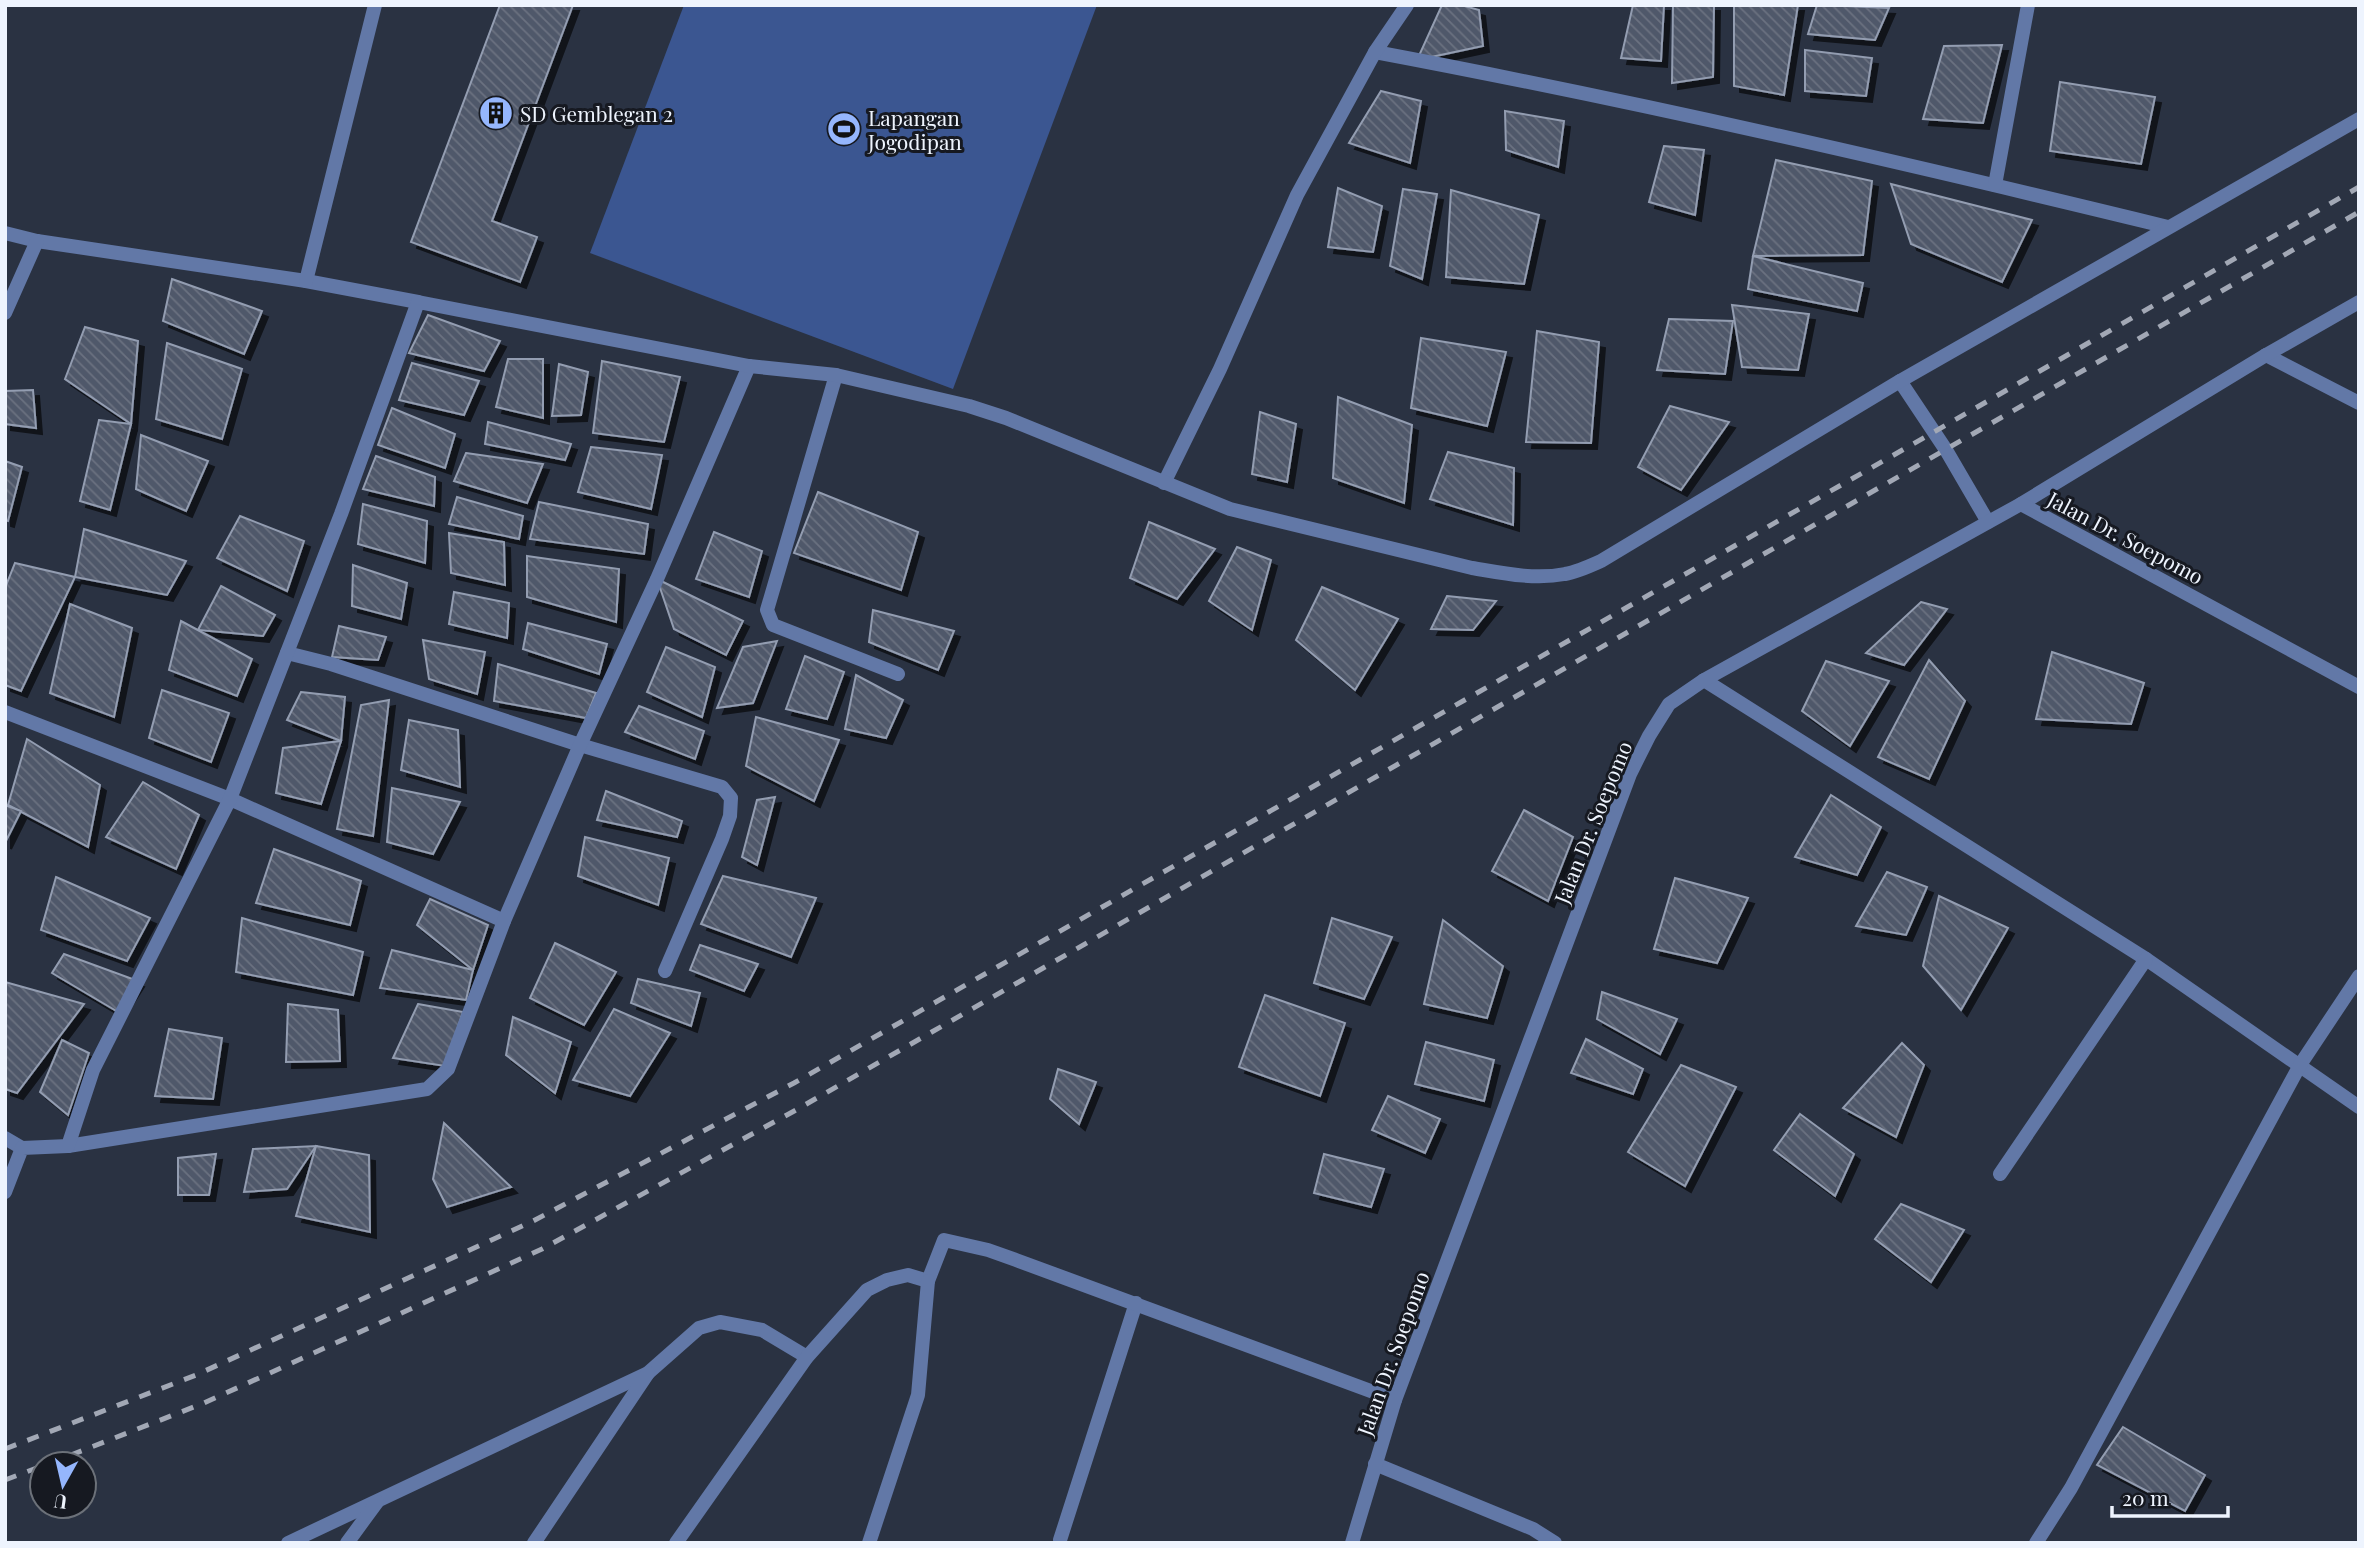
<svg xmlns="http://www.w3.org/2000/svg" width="2364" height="1548" font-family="'Playfair Display',serif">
	<defs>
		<pattern id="building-back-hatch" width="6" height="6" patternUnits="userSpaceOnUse" patternTransform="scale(1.75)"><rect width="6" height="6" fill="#50586a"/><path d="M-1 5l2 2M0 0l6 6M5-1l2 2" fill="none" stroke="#6a7180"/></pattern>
		<filter id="shadow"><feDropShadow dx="6" dy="6" stdDeviation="0" flood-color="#0009"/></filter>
	</defs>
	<rect width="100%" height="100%" fill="#2a3242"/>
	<path fill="#3b5691" d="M684 5H1097L953 389 590 253Z"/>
	<g fill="url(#building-back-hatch)" stroke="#939db1" stroke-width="2" filter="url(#shadow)">
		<path d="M500 5H573L492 221 537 237 520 282 411 242Z"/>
		<path d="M1442 5H1461L1479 10 1483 46 1417 60Z"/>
		<path d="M1633 5H1664L1661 61 1621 58Z"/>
		<path d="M1673 5H1714L1713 77 1672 83Z"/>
		<path d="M1734 5H1798L1784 95 1734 86Z"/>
		<path d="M1817 5H1823L1889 8 1875 40 1808 34Z"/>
		<path d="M2002 45 1983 123 1923 119 1944 46Z"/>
		<path d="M1805 50 1872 58 1866 96 1805 91Z"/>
		<path d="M2060 82 2155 97 2141 164 2050 151Z"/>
		<path d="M1381 91 1421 101 1410 163 1349 143Z"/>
		<path d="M1505 111 1564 121 1558 167 1506 150Z"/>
		<path d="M1664 146 1704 150 1695 215 1649 202Z"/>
		<path d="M1776 160 1872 181 1863 255 1753 256Z"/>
		<path d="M1891 184 2032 220 2002 282 1911 244Z"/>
		<path d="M1338 188 1382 206 1373 252 1328 247Z"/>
		<path d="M1403 189 1437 194 1422 279 1390 266Z"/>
		<path d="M1451 190 1539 215 1524 284 1446 277Z"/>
		<path d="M1753 256 1863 283 1857 311 1748 289Z"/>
		<path d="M172 279 262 311 244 354 163 321Z"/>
		<path d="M1732 305 1809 314 1798 370 1742 367Z"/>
		<path d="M428 315 500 341 484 371 409 353Z"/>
		<path d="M1669 319 1733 321 1725 374 1657 370Z"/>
		<path d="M85 327 138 341 131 424 65 379Z"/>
		<path d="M1537 331 1599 342 1591 443 1526 442Z"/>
		<path d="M1421 338 1506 352 1487 426 1411 408Z"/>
		<path d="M167 343 242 369 222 439 156 419Z"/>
		<path d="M508 359H543V418L496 407Z"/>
		<path d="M602 361 680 377 664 442 593 433Z"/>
		<path d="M412 363 479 381 464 415 399 400Z"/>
		<path d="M559 364 588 372 581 415 552 416Z"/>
		<path d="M33 390 36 428 5 424V391Z"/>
		<path d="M1338 397 1412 425 1404 503 1333 478Z"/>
		<path d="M1670 406 1729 422 1681 490 1638 467Z"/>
		<path d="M392 408 455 434 445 468 378 445Z"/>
		<path d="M1260 412 1296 424 1287 482 1252 474Z"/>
		<path d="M99 420 131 424 110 510 80 501Z"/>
		<path d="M488 422 571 444 565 460 485 444Z"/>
		<path d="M141 435 208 461 186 511 136 489Z"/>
		<path d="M591 447 662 455 651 509 578 492Z"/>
		<path d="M1448 452 1514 468 1513 525 1430 499Z"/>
		<path d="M466 453 543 464 527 503 454 481Z"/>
		<path d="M376 456 435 477 434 506 363 489Z"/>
		<path d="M5 461 22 467 8 521 5 520Z"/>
		<path d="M818 492 918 532 901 590 794 553Z"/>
		<path d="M457 497 523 516 519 539 449 524Z"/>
		<path d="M539 502 648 524 644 554 530 539Z"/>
		<path d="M363 504 427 521 425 563 358 544Z"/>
		<path d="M240 516 304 541 287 591 217 558Z"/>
		<path d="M1149 522 1215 549 1177 599 1130 578Z"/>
		<path d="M84 529 186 561 167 595 75 577Z"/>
		<path d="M714 532 762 551 749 597 696 579Z"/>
		<path d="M449 533 504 542 505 585 451 573Z"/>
		<path d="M1237 547 1271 560 1252 630 1209 601Z"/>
		<path d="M527 556 619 569 616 622 527 597Z"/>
		<path d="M15 563 75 577 21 691 5 685V588Z"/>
		<path d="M353 565 407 583 401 619 352 606Z"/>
		<path d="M657 579 743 621 726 655 674 629Z"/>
		<path d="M221 586 275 615 263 636 198 630Z"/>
		<path d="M1322 587 1398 619 1355 690 1296 640Z"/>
		<path d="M454 592 509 603 507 638 449 624Z"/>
		<path d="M1447 596 1496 601 1473 630 1431 629Z"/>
		<path d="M1921 602 1947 609 1904 665 1866 653Z"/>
		<path d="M70 604 132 628 114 717 50 693Z"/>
		<path d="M873 610 954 631 938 670 869 642Z"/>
		<path d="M181 621 252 659 237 696 169 670Z"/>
		<path d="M528 623 607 644 599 674 523 649Z"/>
		<path d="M339 626 386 637 378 660 332 657Z"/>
		<path d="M423 640 485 652 477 694 429 679Z"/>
		<path d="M777 641 753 703 717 708 743 647Z"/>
		<path d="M666 647 715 667 702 717 647 692Z"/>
		<path d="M2052 652 2144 683 2131 724 2036 719Z"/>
		<path d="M805 656 844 672 827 719 786 709Z"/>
		<path d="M1929 660 1965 701 1929 779 1878 757Z"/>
		<path d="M1826 661 1889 681 1850 746 1802 711Z"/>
		<path d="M498 664 596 693 586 718 494 701Z"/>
		<path d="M856 675 903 700 886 738 845 729Z"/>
		<path d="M162 690 229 713 211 762 149 738Z"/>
		<path d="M301 692 345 697 341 741 287 720Z"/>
		<path d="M389 700 373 836 337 829 361 705Z"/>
		<path d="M639 706 704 731 695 759 625 732Z"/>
		<path d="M756 717 839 740 814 801 746 766Z"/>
		<path d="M409 720 458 730 460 787 401 770Z"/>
		<path d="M27 739 100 785 88 847 8 805Z"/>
		<path d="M341 741 321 804 276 793 283 748Z"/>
		<path d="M143 782 199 815 176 869 106 837Z"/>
		<path d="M392 788 460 802 433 854 387 842Z"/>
		<path d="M606 791 682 821 677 837 597 820Z"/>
		<path d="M1831 795 1881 827 1857 875 1795 857Z"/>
		<path d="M775 797 757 865 742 857 757 800Z"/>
		<path d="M5 805 21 811 5 843Z"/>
		<path d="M1524 810 1573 837 1548 901 1492 871Z"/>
		<path d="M585 837 669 858 658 905 578 876Z"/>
		<path d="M274 849 361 881 350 925 256 903Z"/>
		<path d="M1887 872 1927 887 1906 935 1856 926Z"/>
		<path d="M723 876 816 898 791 957 701 924Z"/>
		<path d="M56 877 150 918 127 961 41 930Z"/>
		<path d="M1675 878 1748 898 1717 963 1654 949Z"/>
		<path d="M1939 896 2008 928 1961 1010 1923 966Z"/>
		<path d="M430 899 488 925 473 970 417 925Z"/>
		<path d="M242 918 363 952 353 995 236 972Z"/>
		<path d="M1332 918 1392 937 1364 999 1314 983Z"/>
		<path d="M1443 920 1503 966 1487 1018 1424 1004Z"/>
		<path d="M555 943 616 972 584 1025 530 998Z"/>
		<path d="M700 945 758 964 744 991 690 970Z"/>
		<path d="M392 950 473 970 466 1000 380 988Z"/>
		<path d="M64 954 138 981 118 1012 52 973Z"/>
		<path d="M638 979 700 993 691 1026 631 1003Z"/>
		<path d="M5 982 84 1004 17 1093 5 1089Z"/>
		<path d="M1602 992 1677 1019 1660 1054 1597 1019Z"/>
		<path d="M1265 995 1345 1023 1320 1096 1239 1067Z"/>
		<path d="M288 1004 338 1010 340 1061 286 1062Z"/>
		<path d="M418 1004 463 1012 445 1066 393 1058Z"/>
		<path d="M614 1009 670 1033 630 1096 573 1080Z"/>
		<path d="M513 1017 571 1042 555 1093 506 1055Z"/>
		<path d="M169 1029 222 1038 213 1099 155 1096Z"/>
		<path d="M1586 1039 1643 1069 1633 1094 1571 1073Z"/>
		<path d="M62 1040 89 1053 68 1115 40 1092Z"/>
		<path d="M1426 1042 1494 1060 1484 1101 1415 1084Z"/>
		<path d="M1902 1043 1924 1065 1896 1137 1843 1108Z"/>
		<path d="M1681 1065 1736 1087 1685 1186 1628 1152Z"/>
		<path d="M1058 1069 1096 1082 1079 1124 1050 1099Z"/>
		<path d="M1388 1096 1440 1119 1425 1153 1372 1130Z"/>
		<path d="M1800 1114 1854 1154 1835 1196 1774 1150Z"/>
		<path d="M444 1123 511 1187 447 1207 433 1179Z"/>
		<path d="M316 1146 369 1155 370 1232 296 1216Z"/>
		<path d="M316 1146 287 1189 244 1192 253 1149Z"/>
		<path d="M216 1154 209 1195H178V1158Z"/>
		<path d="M1324 1154 1384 1169 1371 1207 1314 1193Z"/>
		<path d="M1901 1204 1964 1230 1931 1282 1875 1239Z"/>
		<path d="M2123 1427 2205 1475 2185 1511 2097 1465Z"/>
	</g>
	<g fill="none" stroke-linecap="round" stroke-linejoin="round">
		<g stroke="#6278a7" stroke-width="14">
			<path d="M1375 52C1641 102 1905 163 2168 227"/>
			<path d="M1995 185 2028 5"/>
			<path d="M5 233 37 241 306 281 418 302"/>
			<path d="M306 281 375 5"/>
			<path d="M5 313 37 241"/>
			<path d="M2266 355 2359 403"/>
			<path d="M836 375 767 610 773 625 898 674"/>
			<path d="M1900 381 1946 450 1988 522"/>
			<path d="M1164 483 1220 369 1297 195 1375 52 1407 5"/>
			<path d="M2021 504 2266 355 2359 302"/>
			<path d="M287 653 331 664 580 745 722 787 731 798 730 816 722 839 665 971"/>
			<path d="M1704 680 2146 959 2359 1107"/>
			<path d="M5 712 230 799 504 921"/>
			<path d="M5 1138 22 1148"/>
			<path d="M68 1146 427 1089 448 1069 504 921 580 745 657 579 749 366"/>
			<path d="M2000 1174 2146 959"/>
			<path d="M5 1192 22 1148 68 1146 93 1070 230 799 341 514 418 302 749 366 836 375 969 406 1006 418 1230 509 1472 568C1502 573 1534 580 1565 574 1577 572 1590 566 1601 561L1900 381 2359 119"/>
			<path d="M1375 1464 1533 1529 1555 1543"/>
			<path d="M1060 1540 1136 1303"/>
			<path d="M288 1543 648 1373 699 1328 720 1322 762 1330 807 1357"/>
			<path d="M347 1543 377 1502"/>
			<path d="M534 1543 648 1373"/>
			<path d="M676 1543 807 1357 867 1290 887 1280 908 1275 928 1281 944 1240 988 1250 1016 1260 1395 1400"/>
			<path d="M869 1543 918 1395 928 1281"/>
			<path d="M2036 1543 2071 1488 2300 1065 2359 976"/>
		</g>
		<path stroke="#6278a7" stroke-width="14" d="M1352 1543 1395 1400 1630 774 1649 736 1669 704 1704 680 2021 504 2359 687"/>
		<g stroke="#a2a8b5" stroke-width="5" stroke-dasharray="12 12" stroke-linecap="butt">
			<path d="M5 1449 196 1375 533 1221 794 1083 1934 432 2359 187"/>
			<path d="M48 1464 204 1403 542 1249 796 1110 2359 212"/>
			<path d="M5 1480 42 1466"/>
		</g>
	</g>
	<defs>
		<g id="building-disc" transform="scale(1.75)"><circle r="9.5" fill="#95b6fd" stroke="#161921"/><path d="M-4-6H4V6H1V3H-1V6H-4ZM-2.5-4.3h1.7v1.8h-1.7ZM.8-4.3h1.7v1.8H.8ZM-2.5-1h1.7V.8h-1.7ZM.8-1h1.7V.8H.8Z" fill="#111"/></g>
		<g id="stadium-disc" transform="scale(1.75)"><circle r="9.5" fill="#95b6fd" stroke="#161921"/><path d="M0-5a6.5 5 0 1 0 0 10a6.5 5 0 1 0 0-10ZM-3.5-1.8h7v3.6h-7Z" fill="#111"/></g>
	</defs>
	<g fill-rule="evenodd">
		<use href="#building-disc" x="496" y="113"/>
		<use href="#stadium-disc" x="844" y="129"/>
	</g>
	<g text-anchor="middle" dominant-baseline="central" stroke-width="6" stroke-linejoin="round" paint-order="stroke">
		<g font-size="21" fill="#eef4fe" stroke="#161921" text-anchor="start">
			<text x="520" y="113">SD Gemblegan 2</text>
			<text x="868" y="117">Lapangan<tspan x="868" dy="24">Jogodipan</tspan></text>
		</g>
		<g font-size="21" fill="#eef4fe" stroke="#161921">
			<text transform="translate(2126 537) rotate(28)">Jalan Dr. Soepomo</text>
			<text transform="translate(1592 822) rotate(-68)">Jalan Dr. Soepomo</text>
			<text transform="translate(1392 1353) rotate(-70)">Jalan Dr. Soepomo</text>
		</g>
	</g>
	<rect width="2364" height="1548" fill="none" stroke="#eef4fe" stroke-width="14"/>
	<g transform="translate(63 1485) rotate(188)"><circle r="33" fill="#161921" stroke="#6c7179" stroke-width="2"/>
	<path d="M0-5L12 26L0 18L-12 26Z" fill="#95b6fd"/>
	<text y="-10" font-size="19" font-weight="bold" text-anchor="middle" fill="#eef4fe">U</text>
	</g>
	<path d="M2112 1506v10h116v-10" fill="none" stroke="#eef4fe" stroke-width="3.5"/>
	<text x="2122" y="1506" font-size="21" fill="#eef4fe" stroke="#161921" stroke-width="5" paint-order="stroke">20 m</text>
</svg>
